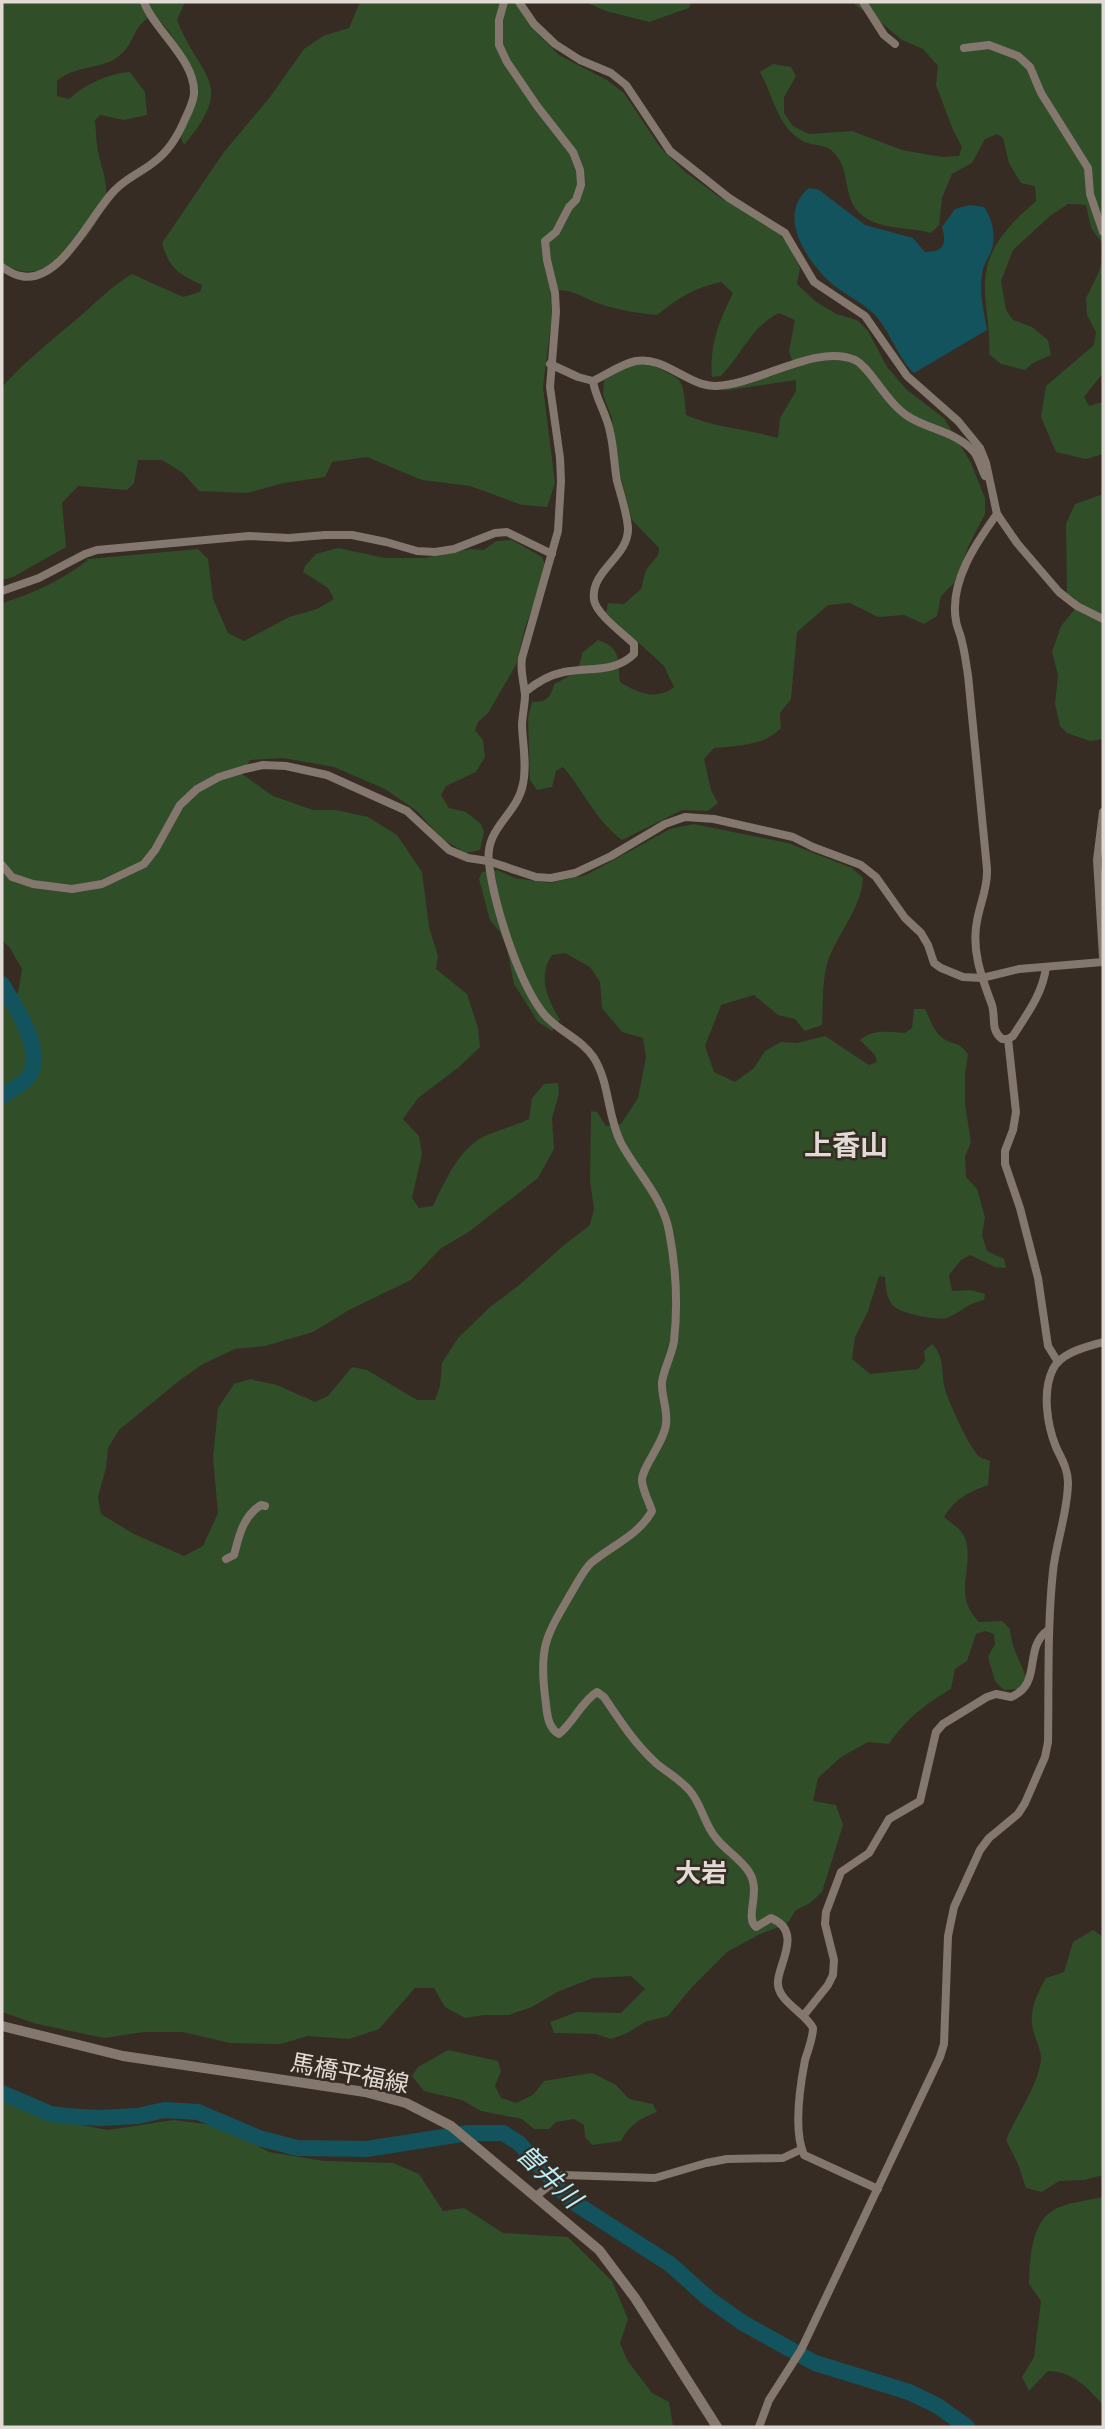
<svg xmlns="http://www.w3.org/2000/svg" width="1105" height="2429" font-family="'Exo 2','Noto Sans JP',sans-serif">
	<rect width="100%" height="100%" fill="#362c23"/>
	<g fill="#304e28">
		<path d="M2 2H185L177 20C200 79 237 82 184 145L181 138 196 100 184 56 170 33 155 15C132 23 136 43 119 56 102 70 74 65 57 81V96L69 99C84 85 109 73 130 72L145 92 147 115 124 120 100 115 95 120C96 130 96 141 98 152 101 166 107 179 106 194 103 228 58 278 21 271 15 270 8 266 2 263Z"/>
		<path d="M360 2H516L539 35 559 55 607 80 624 93 660 147 684 171 721 198 778 232 789 246 800 268 797 284 815 301 836 314 857 320 868 331 887 367 907 390 944 418 971 463 985 498V514L969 545 955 582 941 596 937 616 924 624 904 615 878 617 850 603 828 605 797 632 791 699 780 713 781 728C764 746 737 746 714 748L704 759 711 790 718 803 708 811 682 810 622 840C594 819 585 792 563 767L556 771 552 787 537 790 530 780 528 718 532 702C546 702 551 698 554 684 570 676 580 672 582 653L598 640C622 648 617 660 620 682 637 693 657 701 674 687L664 666 606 613 608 603 624 604 641 589 646 570 658 555 659 548 632 520 615 456 612 418 603 395 604 380C627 365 641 357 666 372 673 376 680 378 682 386 685 395 685 406 686 415 715 428 748 429 778 438L780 418 796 391V380L722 391 732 385 793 363 789 351 795 320 779 313C751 327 742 354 721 376L712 377C709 346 719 321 733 293L721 282C693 288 679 298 657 315 637 313 617 310 597 303 579 296 571 288 550 291L552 315 543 387 555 483 547 507 522 505 470 486 422 480 367 457 332 462 325 477 284 483 247 493 199 491 183 473 162 460H138L134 483 127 490 78 486 62 503 66 547 88 559 198 549 208 559 213 599 228 633 244 641 289 617 317 609 334 599 328 588 303 572 305 566 316 554 338 548 385 558H424L470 549 484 550 496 541 512 540 542 557 546 567 525 628 516 665 488 713 478 722 475 730 483 740 485 757 476 772 446 786 441 795 449 808 466 812 481 824 484 832 480 850 466 853 442 839 417 811 385 789 334 767 283 758 250 760 242 774 273 796 313 810H336L368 817 397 835 422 872 429 927 438 956 436 969 467 994 478 1028 480 1047 459 1067 418 1098 403 1119 419 1136 422 1154 412 1198 419 1208 433 1206C445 1181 460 1146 487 1135 501 1129 515 1126 529 1119L532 1098 544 1084 558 1083 559 1094 552 1118 554 1149 538 1178 470 1231 440 1249 411 1280 349 1310 313 1332 265 1346 235 1349 203 1364 180 1380 119 1430 108 1448 106 1468 98 1497 101 1514 134 1534 184 1556 203 1546 218 1513 213 1458 218 1408 234 1384 250 1379 277 1385 315 1402 328 1396 352 1367 367 1370 417 1400H435L440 1386 442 1363 458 1338 490 1307 518 1286 563 1246 590 1225 594 1208 590 1182 591 1111 597 1112 606 1126 621 1124 638 1098 646 1057 643 1038 622 1032 602 1008 600 982 590 967 565 953 552 955C537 977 548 1000 560 1020L552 1031 538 1022 514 984 507 949 500 932 490 920 479 879 482 872 497 870 515 878 550 883 586 875 670 829 694 824 788 843 852 868 863 878C862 908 836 935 827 964 822 983 823 1005 822 1025L805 1031 795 1019 778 1015 754 995 721 1005 705 1046 714 1072 735 1082 754 1068 765 1051 781 1042 797 1043 825 1036 869 1065 877 1062 875 1055 860 1040C873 1029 889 1032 905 1033L912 1028 914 1009H925C930 1019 934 1033 944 1039 956 1046 958 1041 968 1054L965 1073V1104L971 1142 965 1157 966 1177 977 1189 985 1217 982 1235 987 1251 1004 1259 1006 1268 995 1267 970 1255 961 1260 949 1275 952 1291 970 1290 985 1294 984 1300C964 1305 965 1310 949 1317 940 1322 905 1314 896 1308 886 1301 886 1288 885 1277L879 1276 868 1311 855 1337 852 1359 870 1374 918 1369 925 1361 924 1351 932 1344C945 1356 941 1374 945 1389 949 1403 970 1450 980 1457 983 1459 987 1459 990 1461L988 1485C967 1493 956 1498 944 1517 950 1522 961 1529 964 1536 977 1566 950 1593 979 1622L1002 1621 1010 1629C1011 1646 1020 1661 1026 1677L1018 1689 1004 1690 995 1681 988 1657 995 1644 994 1634 985 1631 976 1634 967 1661 955 1669 951 1689C923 1706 908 1717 889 1744L868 1742 841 1757 818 1778 813 1801 836 1805 843 1825 822 1892 810 1903 796 1910 787 1924 760 1934 727 1952 692 1987 668 2016 645 2022 627 2033 611 2039 596 2034 554 2033 550 2022 577 2012 621 2013 645 1989 631 1976 593 1978 557 1992 532 2007 509 2015H484L465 2018 445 2007 434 1988H415L379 2029 349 2039 308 2036 280 2044 230 2043 183 2032H144L104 2038 37 2024 2 2012V995L18 993 22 969 10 948 2 940V603C37 592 58 582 88 560L66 547 13 577 2 580V387C25 361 51 341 78 318 98 301 109 288 132 274L183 297 200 292 202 285C177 273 170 269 162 243L224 152 270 97 304 49 323 36 349 28Z"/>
		<path d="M585 2H692L689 8 649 22 606 11Z"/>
		<path d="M854 2H1103V373L1084 397 1089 406 1103 402V454L1086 459 1056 452 1041 417 1046 386 1094 345 1096 332 1087 315 1086 298 1098 274 1103 258V244L1091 228 1086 205 1068 204 1050 216 1013 250 1001 281 1006 310 1013 320 1032 327 1048 340 1051 355 1033 363 1025 370 1001 364 989 354C991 329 984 307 985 282 986 247 1011 223 1036 201L1035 186 1021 183 1009 163 1003 138 997 134 985 139 972 163 952 174 942 198 939 225 931 233C910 227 881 230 863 216 840 199 853 168 831 150 823 144 810 146 801 140 777 125 773 96 760 72L773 64 791 67 796 76 784 97V113L793 126 809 134 852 131 902 150 942 157 959 156 962 147 953 130 936 85 938 66 923 49 902 40 879 21 855 5Z"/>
		<path d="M1103 494V739L1090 741 1067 733 1060 726 1055 704 1058 675 1052 652 1061 626 1075 609V598L1067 593 1066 524 1075 504Z"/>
		<path d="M1093 1930 1103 1937V2175L1084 2180 1059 2181 1042 2192 1026 2188 1018 2164 1006 2140C1017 2113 1036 2090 1041 2061 1042 2049 1033 2036 1032 2024 1030 2008 1038 1992 1046 1978L1064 1972 1073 1942Z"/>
		<path d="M448 2050 498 2061 501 2071 495 2086 501 2098 516 2103 533 2095 544 2081 592 2073 616 2085 629 2099 653 2104 657 2112C640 2119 630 2124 621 2141L592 2145 585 2137 584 2125 574 2119 556 2122 549 2129H534L522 2119 481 2111 462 2100 424 2091 412 2076 418 2067Z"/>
		<path d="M2 2100 59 2121 108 2130 174 2120 220 2126 269 2152 324 2161 393 2163 419 2174 443 2211 464 2208 503 2233 568 2237 612 2281 628 2319 620 2343 627 2360 652 2393 669 2402 673 2426 2 2427Z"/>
		<path d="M1103 2197V2405C1088 2388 1072 2371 1048 2371L1029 2391 1022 2377 1034 2357 1041 2301 1029 2284C1030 2260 1030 2223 1055 2209 1066 2203 1090 2200 1103 2197Z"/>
	</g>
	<path fill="#13535d" d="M809 188 819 190 865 225 913 238 925 252C944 252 947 244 942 227L955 209 970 205 984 207C993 219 997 240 990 254 986 261 983 266 982 275 979 293 984 312 987 330L914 373C896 356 890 329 872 312 861 302 848 296 836 287 810 267 774 216 809 188Z"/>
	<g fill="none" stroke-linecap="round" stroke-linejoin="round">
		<g stroke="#13535d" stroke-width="16">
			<path d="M2 984C14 1005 46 1051 29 1076 24 1084 10 1090 2 1096"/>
			<path d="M2 2093 51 2114 66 2116 99 2118 138 2116 164 2110 198 2112 259 2138 297 2148 367 2149 468 2133H503L519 2143 570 2200 670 2264 709 2299 743 2323 815 2363 909 2392 938 2406 967 2427"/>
		</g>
		<g stroke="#83776e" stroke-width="8">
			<path d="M504 2 499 20V45L507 62 537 106 573 152 580 170 581 185 576 200 569 207 556 232 545 241 547 260 555 293 556 312 550 387 560 458 561 481 558 531 522 658C520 671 524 682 525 695 525 705 522 716 522 726 523 746 527 765 523 784 517 816 484 827 489 864 494 904 518 981 543 1013 557 1031 581 1038 594 1058 610 1084 607 1116 621 1143 636 1171 663 1198 669 1231 676 1267 678 1305 674 1341 672 1355 664 1368 662 1382 661 1396 668 1409 666 1424 664 1443 641 1468 642 1481 643 1491 649 1502 652 1511 638 1536 612 1545 591 1563 582 1572 577 1584 570 1595 546 1636 539 1647 545 1696 547 1709 546 1727 559 1734 574 1722 581 1702 597 1692L604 1697C620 1721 635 1744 657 1764 668 1773 681 1780 690 1791 702 1805 704 1824 716 1838 726 1851 740 1858 749 1872 762 1892 744 1917 756 1927L771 1918C803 1931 779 1963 778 1981 776 2001 805 2012 813 2028 813 2038 808 2050 805 2060 800 2086 793 2130 804 2155L878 2189"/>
			<path d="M519 2 534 24 555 44 580 60 611 73 626 85 670 151 729 198 785 233 814 282 865 316 907 376 958 421 980 448 986 463 997 514 1017 543 1059 592 1077 606 1103 619"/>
			<path d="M863 2 884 35 895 44"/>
			<path d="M964 48 989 45 1018 56 1030 67 1041 93 1088 168 1090 194 1103 232"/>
			<path d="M2 267C8 271 14 275 21 276 61 285 92 212 115 190 126 178 142 172 154 162 169 151 178 136 185 119 189 111 193 103 194 94 196 60 154 30 144 2"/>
			<path d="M550 364 578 377 593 381C608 374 621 364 636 361 665 356 687 386 716 386 758 385 816 343 855 360 870 367 887 404 909 417 930 430 957 432 974 452 979 459 981 468 985 476"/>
			<path d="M997 514C976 543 949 582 956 621 957 628 961 635 962 642 965 653 966 664 968 675L987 869C988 888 980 903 977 921 971 951 982 978 992 1005 996 1019 990 1029 1002 1039H1008"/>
			<path d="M2 591 39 578 85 554 97 550 249 536 289 538 325 535H352L386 542 417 551 435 552 454 549 495 533 507 532 552 554"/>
			<path d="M525 692C537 682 549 675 564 672 589 667 615 673 634 654V644C623 633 597 615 594 600 590 570 629 557 628 528 627 513 621 496 617 481 614 465 614 448 610 432 607 414 596 400 593 381"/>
			<path d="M1103 812 1097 860 1103 957"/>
			<path d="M2 865 12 877 33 884 72 889 102 884 144 864 155 850 180 805 197 789 219 777 245 769 263 765 286 766 327 775 407 811 449 850 468 858 488 861 536 877 551 878 575 873 611 856 665 824 685 817 714 819 793 837 813 847 861 865 876 877 905 918 921 933 928 945 934 963 941 968 963 977 982 978 1019 969 1103 962"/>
			<path d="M1008 1039 1016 1112 1013 1130 1005 1151V1164L1020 1208 1038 1278 1048 1346 1058 1362"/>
			<path d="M1008 1039 1013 1036C1027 1014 1043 993 1046 967"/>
			<path d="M226 1559 234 1555C239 1536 243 1516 261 1505L265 1506"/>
			<path d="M804 2015 828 1985 833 1975 834 1960 825 1924 826 1912 841 1872 869 1853 889 1819 920 1801 936 1732 943 1724 987 1697 996 1694 1011 1697C1043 1684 1023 1649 1047 1631"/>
			<path d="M536 2196 563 2175 655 2178 706 2163 727 2159 783 2158 802 2149"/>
			<path d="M759 2427 769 2400 801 2350 940 2057 944 2044 948 1936 954 1907 980 1850 989 1838 1018 1814 1025 1803 1045 1757 1048 1742C1049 1685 1047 1628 1053 1571 1056 1542 1068 1512 1068 1482 1068 1469 1061 1458 1056 1447 1047 1425 1042 1391 1053 1369 1061 1352 1087 1347 1103 1342"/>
		</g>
		<path stroke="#83776e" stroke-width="10" d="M2 2026 123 2056 365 2092 406 2103 451 2126 599 2250 635 2298 717 2427"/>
	</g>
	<g text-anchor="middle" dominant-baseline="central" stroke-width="5" stroke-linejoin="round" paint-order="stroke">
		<g font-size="24" fill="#e2dbd5" stroke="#362c23">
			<text transform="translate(350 2072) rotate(11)">馬橋平福線</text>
		</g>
		<g font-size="26" font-weight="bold" fill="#e2dbd5" stroke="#362c23">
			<text x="701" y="1871">大岩</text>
		</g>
		<g font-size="26" font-style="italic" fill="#baedf7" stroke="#362c23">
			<text transform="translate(550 2175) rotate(44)">曽井川</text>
		</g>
		<g font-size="28" font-weight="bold" fill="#e2dbd5" stroke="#362c23">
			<text x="846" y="1144">上香山</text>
		</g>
	</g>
	<rect width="1105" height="2429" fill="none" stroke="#e2dbd5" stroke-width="7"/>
</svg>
